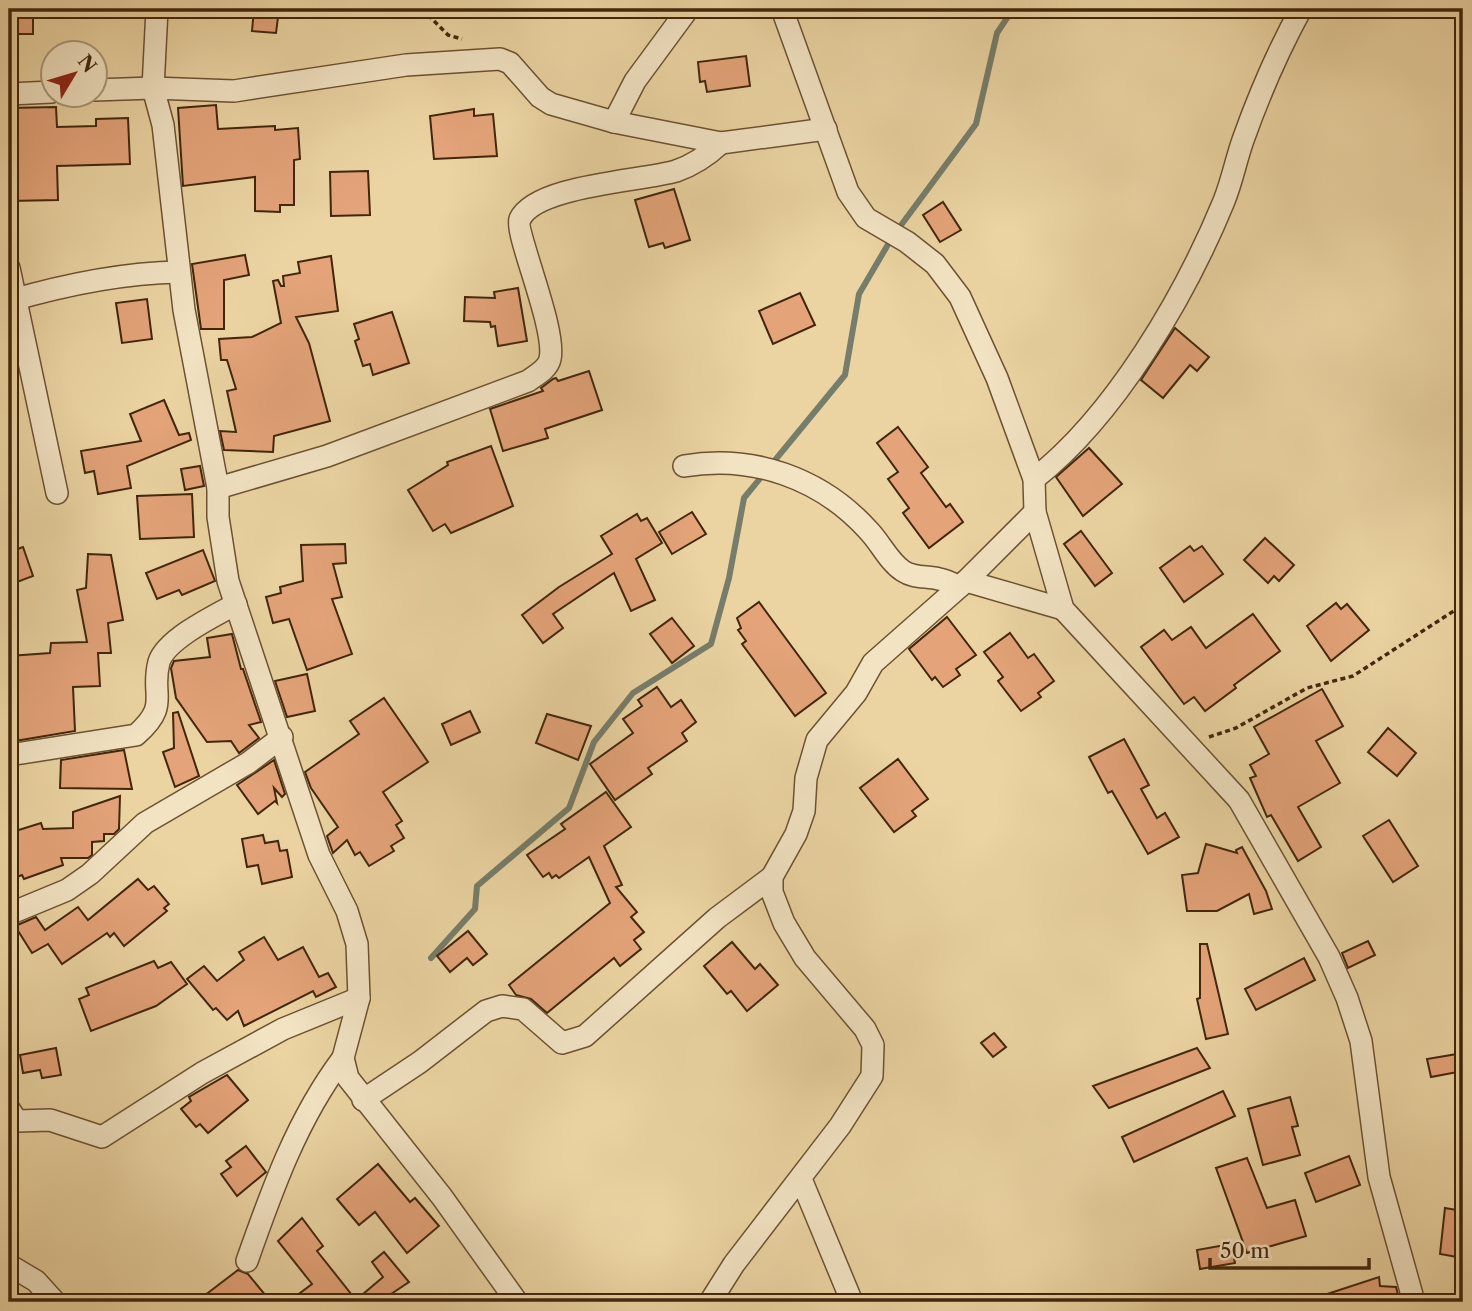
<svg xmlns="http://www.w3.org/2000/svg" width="1472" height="1311" font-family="'Libre Caslon Text',serif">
	<rect width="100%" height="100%" fill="#ebd4a2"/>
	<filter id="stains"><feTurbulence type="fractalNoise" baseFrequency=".00286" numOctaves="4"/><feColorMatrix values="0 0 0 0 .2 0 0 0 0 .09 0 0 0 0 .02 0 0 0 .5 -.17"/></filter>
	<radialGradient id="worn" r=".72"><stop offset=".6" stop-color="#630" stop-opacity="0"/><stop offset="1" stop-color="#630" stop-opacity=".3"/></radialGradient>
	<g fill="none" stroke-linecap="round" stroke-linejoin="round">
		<path stroke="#767d6b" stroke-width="6" d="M431 958 475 909 477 886 569 808 594 742 633 693 711 644 729 578 744 498 845 375 859 294 893 236 976 124 997 33 1013 9"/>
	</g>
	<g fill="#e4a379" stroke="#42260c" stroke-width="2">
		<rect x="9" y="9" width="24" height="25"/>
		<path d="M254 9H279L276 33 252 31Z"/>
		<path d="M746 56 750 86 707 92 705 81 700 82 698 62Z"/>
		<path d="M216 105 218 129 275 126V130L298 128 300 159 294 160V205H280V212L255 211V177L183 186 178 108Z"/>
		<path d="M56 107 57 127 96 126V119L128 118 130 164 57 166 58 200 9 201V108Z"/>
		<path d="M474 109V116L493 114 497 156 434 159 430 116Z"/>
		<path d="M368 171 370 215 331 216 330 172Z"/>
		<path d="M674 189 690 240 665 248 663 243 649 247 635 200Z"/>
		<path d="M943 202 961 230 940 242 923 215Z"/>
		<path d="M245 255 249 275 224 280V329H201L192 264Z"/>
		<path d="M331 256 338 311 296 317 309 343 330 421 274 436 273 452 224 450 220 431 236 432 227 391 236 389 227 360H221L219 339 252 337 281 323 273 281 278 280 281 286H284L283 276 300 273 298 262Z"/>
		<path d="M518 288 527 341 498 346 495 326 491 327 490 322 464 321 465 297 495 298 494 292Z"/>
		<path d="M800 293 815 325 773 344 759 311Z"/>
		<path d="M147 299 152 339 122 343 116 303Z"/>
		<path d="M392 312 409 363 373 375 370 364 363 366 355 341 359 339 354 324Z"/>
		<path d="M1175 328 1209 357 1197 371 1190 365 1163 398 1141 380Z"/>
		<path d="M589 371 602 410 545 429 548 438 503 451 490 409 543 391 541 388 553 379 556 378 558 381Z"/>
		<path d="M164 400 179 435 189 433 191 440 127 466 131 488 98 494 94 471 85 473 81 451 141 441 130 414Z"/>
		<path d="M898 427 928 467 921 473 946 507 950 504 963 522 929 548 903 513 909 508 888 479 898 472 877 443Z"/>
		<path d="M491 446 513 506 451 533 445 524 433 531 408 490 448 465 447 462Z"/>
		<path d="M1089 448 1122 484 1083 516 1056 477Z"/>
		<path d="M200 466 204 486 185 490 181 469Z"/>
		<path d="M192 494 194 537 140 539 137 496Z"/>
		<path d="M692 512 706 534 672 554 659 532Z"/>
		<path d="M637 514 641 521 647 518 662 543 636 559 655 600 631 611 614 573 553 614 563 628 543 643 522 615 559 587 612 554 601 536Z"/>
		<path d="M1081 531 1112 573 1095 586 1064 544Z"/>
		<path d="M1265 538 1294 565 1279 581 1274 576 1268 583 1244 560Z"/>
		<path d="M345 544 346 563 333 564 342 597 332 599 352 654 307 670 289 619 273 623 266 597 281 593 280 587 303 581 301 545Z"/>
		<path d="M1190 546 1194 551 1202 546 1223 574 1184 602 1160 568Z"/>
		<path d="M23 547 33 576 9 585V552Z"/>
		<path d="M203 550 215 581 182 595 179 590 157 599 146 573Z"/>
		<path d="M88 554 111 555 123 620 108 623 111 653H98L100 686 73 687 75 731 9 742V656L50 653 51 643 87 642 77 590 86 588Z"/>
		<path d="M759 602 826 693 795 716 742 644 746 641 738 630 741 628 737 618Z"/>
		<path d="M1336 603 1341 609 1347 604 1369 630 1331 661 1307 626Z"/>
		<path d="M1253 614 1280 651 1234 685 1236 688 1205 711 1194 697 1184 704 1141 647 1164 630 1172 640 1191 627 1206 648Z"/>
		<path d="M947 617 976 655 956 669 960 675 943 687 935 677 932 680 909 649Z"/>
		<path d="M672 618 694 646 672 663 650 634Z"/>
		<path d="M1010 633 1028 658 1034 654 1054 681 1038 693 1041 697 1021 711 998 681 1003 677 984 652Z"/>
		<path d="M232 634 241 669H243L261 722 249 725 259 738 239 753 231 741 207 742 176 698 171 668 174 661 210 657 207 638Z"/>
		<path d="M307 674 315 711 287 717 275 681Z"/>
		<path d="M657 687 671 707 681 700 696 722 682 733 687 741 648 768 652 774 615 800 590 764 633 733 623 719 642 706 638 700Z"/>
		<path d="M1322 689 1343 726 1316 741 1340 783 1298 807 1321 847 1298 861 1271 815 1267 817 1250 778 1256 776 1250 765 1269 754 1254 727Z"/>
		<path d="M384 698 428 762 383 792 402 821 396 825 404 838 391 846 394 851 369 866 360 852 355 855 347 840 333 853 327 836 338 827 311 788 305 772 359 734 350 721Z"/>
		<path d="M470 711 480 732 451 745 442 724Z"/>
		<path d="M178 712 199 776 175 787 163 752 174 748 173 713Z"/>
		<path d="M547 714 591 726 578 760 536 743Z"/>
		<path d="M1388 728 1416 753 1397 776 1368 752Z"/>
		<path d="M1124 739 1149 785 1141 789 1157 818 1165 813 1179 837 1148 854 1112 791 1108 793 1089 757Z"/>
		<path d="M124 750 132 789 60 788 61 760Z"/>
		<path d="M898 759 928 799 912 811 916 816 894 832 860 788Z"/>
		<path d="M274 760 285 794 282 797 274 788 277 803 275 801 258 814 237 785Z"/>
		<path d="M606 792 631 827 604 846 622 885 616 887 637 912 631 917 644 932 634 940 641 949 620 966 614 958 547 1013 531 999 516 995 509 985 610 903 589 857 559 878 556 875 552 878 549 873 543 877 527 855 565 829 561 824Z"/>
		<path d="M120 796 119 829 114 834H104V841L92 842V855L88 858H61L63 865 24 879 22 875 9 880V833L41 823 43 829 73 828V812Z"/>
		<path d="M1389 820 1418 866 1393 882 1363 836Z"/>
		<path d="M263 835 265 843 278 841 280 851 287 850 292 877 262 884 258 865 247 867 242 839Z"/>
		<path d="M1206 844 1237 853 1236 850 1242 847 1266 891 1272 909 1254 914 1249 894 1217 911H1187L1182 875 1198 873Z"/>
		<path d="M138 879 148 890 154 886 169 904 164 908 167 911 124 946 114 933 110 937 107 933 62 964 48 944 32 953 15 926 36 917 45 930 78 907 88 920Z"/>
		<path d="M468 931 487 954 473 965 467 958 450 972 437 956Z"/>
		<path d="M264 937 278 960 303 947 319 977 328 973 336 987 316 997 313 991 244 1026 238 1011 227 1020 216 1008 213 1010 187 979 204 966 217 981 244 960 239 952Z"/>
		<path d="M1368 941 1375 955 1348 968 1342 953Z"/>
		<path d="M732 942 755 969 760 964 778 985 747 1011 731 991 727 994 704 966Z"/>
		<path d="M1200 944H1207L1228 1034 1206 1039 1197 999 1200 998Z"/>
		<path d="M1304 958 1315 980 1256 1010 1245 989Z"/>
		<path d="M154 961 158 968 171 962 187 984 156 1006 91 1031 79 999 89 995 86 988Z"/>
		<path d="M994 1033 1006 1047 993 1057 981 1043Z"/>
		<path d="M56 1048 61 1075 42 1078 40 1070 23 1073 20 1055Z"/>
		<path d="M1197 1048 1210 1068 1109 1108 1093 1086Z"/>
		<path d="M1463 1053V1071L1431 1077 1427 1059Z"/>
		<path d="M227 1075 248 1100 208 1133 200 1124 196 1127 181 1109 191 1101 189 1097Z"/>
		<path d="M1223 1091 1235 1116 1134 1162 1122 1137Z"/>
		<path d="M1290 1097 1298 1126 1292 1127 1300 1155 1263 1165 1248 1109Z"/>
		<path d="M246 1146 266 1172 237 1196 221 1174 231 1167 226 1161Z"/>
		<path d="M1349 1156 1360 1185 1316 1202 1305 1173Z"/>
		<path d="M1247 1158 1267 1208 1295 1200 1306 1236 1247 1253 1216 1168Z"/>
		<path d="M378 1164 410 1202 415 1198 439 1226 407 1253 375 1212 359 1225 337 1199Z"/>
		<path d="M1445 1208 1463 1211V1258L1440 1254Z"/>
		<path d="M302 1218 323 1246 317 1251 356 1300 383 1277 372 1262 384 1252 409 1282 379 1302H288L312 1284 278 1241Z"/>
		<path d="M1231 1244 1235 1263 1200 1269 1197 1250Z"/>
		<path d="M238 1270 248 1274 271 1302H196Z"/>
		<path d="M1379 1277 1380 1286 1396 1287 1400 1302H1313L1312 1299Z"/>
	</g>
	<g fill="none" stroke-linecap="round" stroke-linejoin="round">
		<g stroke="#6c5232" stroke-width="24">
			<g id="minor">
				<path d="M157 9 153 88 163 125 184 310 218 488V517L228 581 319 855 347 911 357 944 359 998 343 1058 348 1078 442 1197 517 1302"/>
				<path d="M782 9 848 192 866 218 907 242 935 264 960 297 997 378 1034 479 1035 512 1063 609 1239 800 1329 957 1347 998 1361 1041 1379 1177 1414 1302"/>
				<path d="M94 90 153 88 234 91 406 65 500 59 510 63 540 97 551 104 614 122 721 143 826 129"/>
				<path d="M9 94 52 92"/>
				<path d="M614 122 635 81 688 9"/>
				<path d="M9 268 57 493"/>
				<path d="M9 301C64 285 122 273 179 272"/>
				<path d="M684 466C752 454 821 478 868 530 880 542 889 562 903 571 913 578 927 576 939 579 946 580 953 584 959 587"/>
				<path d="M1034 479C1115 416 1185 296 1224 201 1232 181 1236 160 1243 140 1259 95 1278 51 1301 9"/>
				<path d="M218 488 327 456 528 381C536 375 548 369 550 359 557 329 514 232 520 219 536 185 643 181 676 171 694 165 708 155 721 143"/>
				<path d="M966 581 1063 609"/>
				<path d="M9 755 136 735C171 704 150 696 159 662 166 639 216 615 236 604"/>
				<path d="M9 914 67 890 90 874 145 823 248 763 282 737"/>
				<path d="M363 1100 420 1062 486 1011 502 1006 523 1009 562 1043 585 1036 717 918 772 877"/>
				<path d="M9 1109 17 1121 50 1120 102 1137 202 1073 283 1029 359 998"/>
				<path d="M801 1179 852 1302"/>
				<path d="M247 1261C272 1190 297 1119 343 1058"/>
				<path d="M9 1265 36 1281 55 1302"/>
				<path d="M710 1302 734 1264 840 1126 872 1076 873 1045 865 1029 805 958 784 923 772 892V877L796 834 804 811 806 778 817 740 856 693 873 663 966 581 1035 512"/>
			</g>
		</g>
		<g stroke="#42260c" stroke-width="3.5" stroke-dasharray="5 3.5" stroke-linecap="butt">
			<path d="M422 9 448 35 462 39"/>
			<path d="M1209 737 1236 728 1307 688 1353 676 1463 605"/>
		</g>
		<use href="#minor" stroke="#f2e3c3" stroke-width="21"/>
	</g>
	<rect width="1472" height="1311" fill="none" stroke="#ebd4a2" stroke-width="35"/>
	<rect x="10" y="10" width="1451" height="1290" fill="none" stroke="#42260c" stroke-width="3.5"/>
	<rect x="18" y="18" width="1437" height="1276" fill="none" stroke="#42260c" stroke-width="2"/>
	<g transform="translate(74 74) rotate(52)"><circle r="33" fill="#f2e3c3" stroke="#ac977a" stroke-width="2"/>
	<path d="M0-5L12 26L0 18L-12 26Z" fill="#8f2418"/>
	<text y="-10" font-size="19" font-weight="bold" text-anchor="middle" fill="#42260c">N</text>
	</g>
	<path d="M1210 1258v10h159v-10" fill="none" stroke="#42260c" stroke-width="3.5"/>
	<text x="1220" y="1258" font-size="21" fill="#42260c" stroke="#f2e3c3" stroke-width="5" paint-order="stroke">50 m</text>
	<rect width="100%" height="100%" filter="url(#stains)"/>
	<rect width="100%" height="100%" fill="url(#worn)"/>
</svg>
